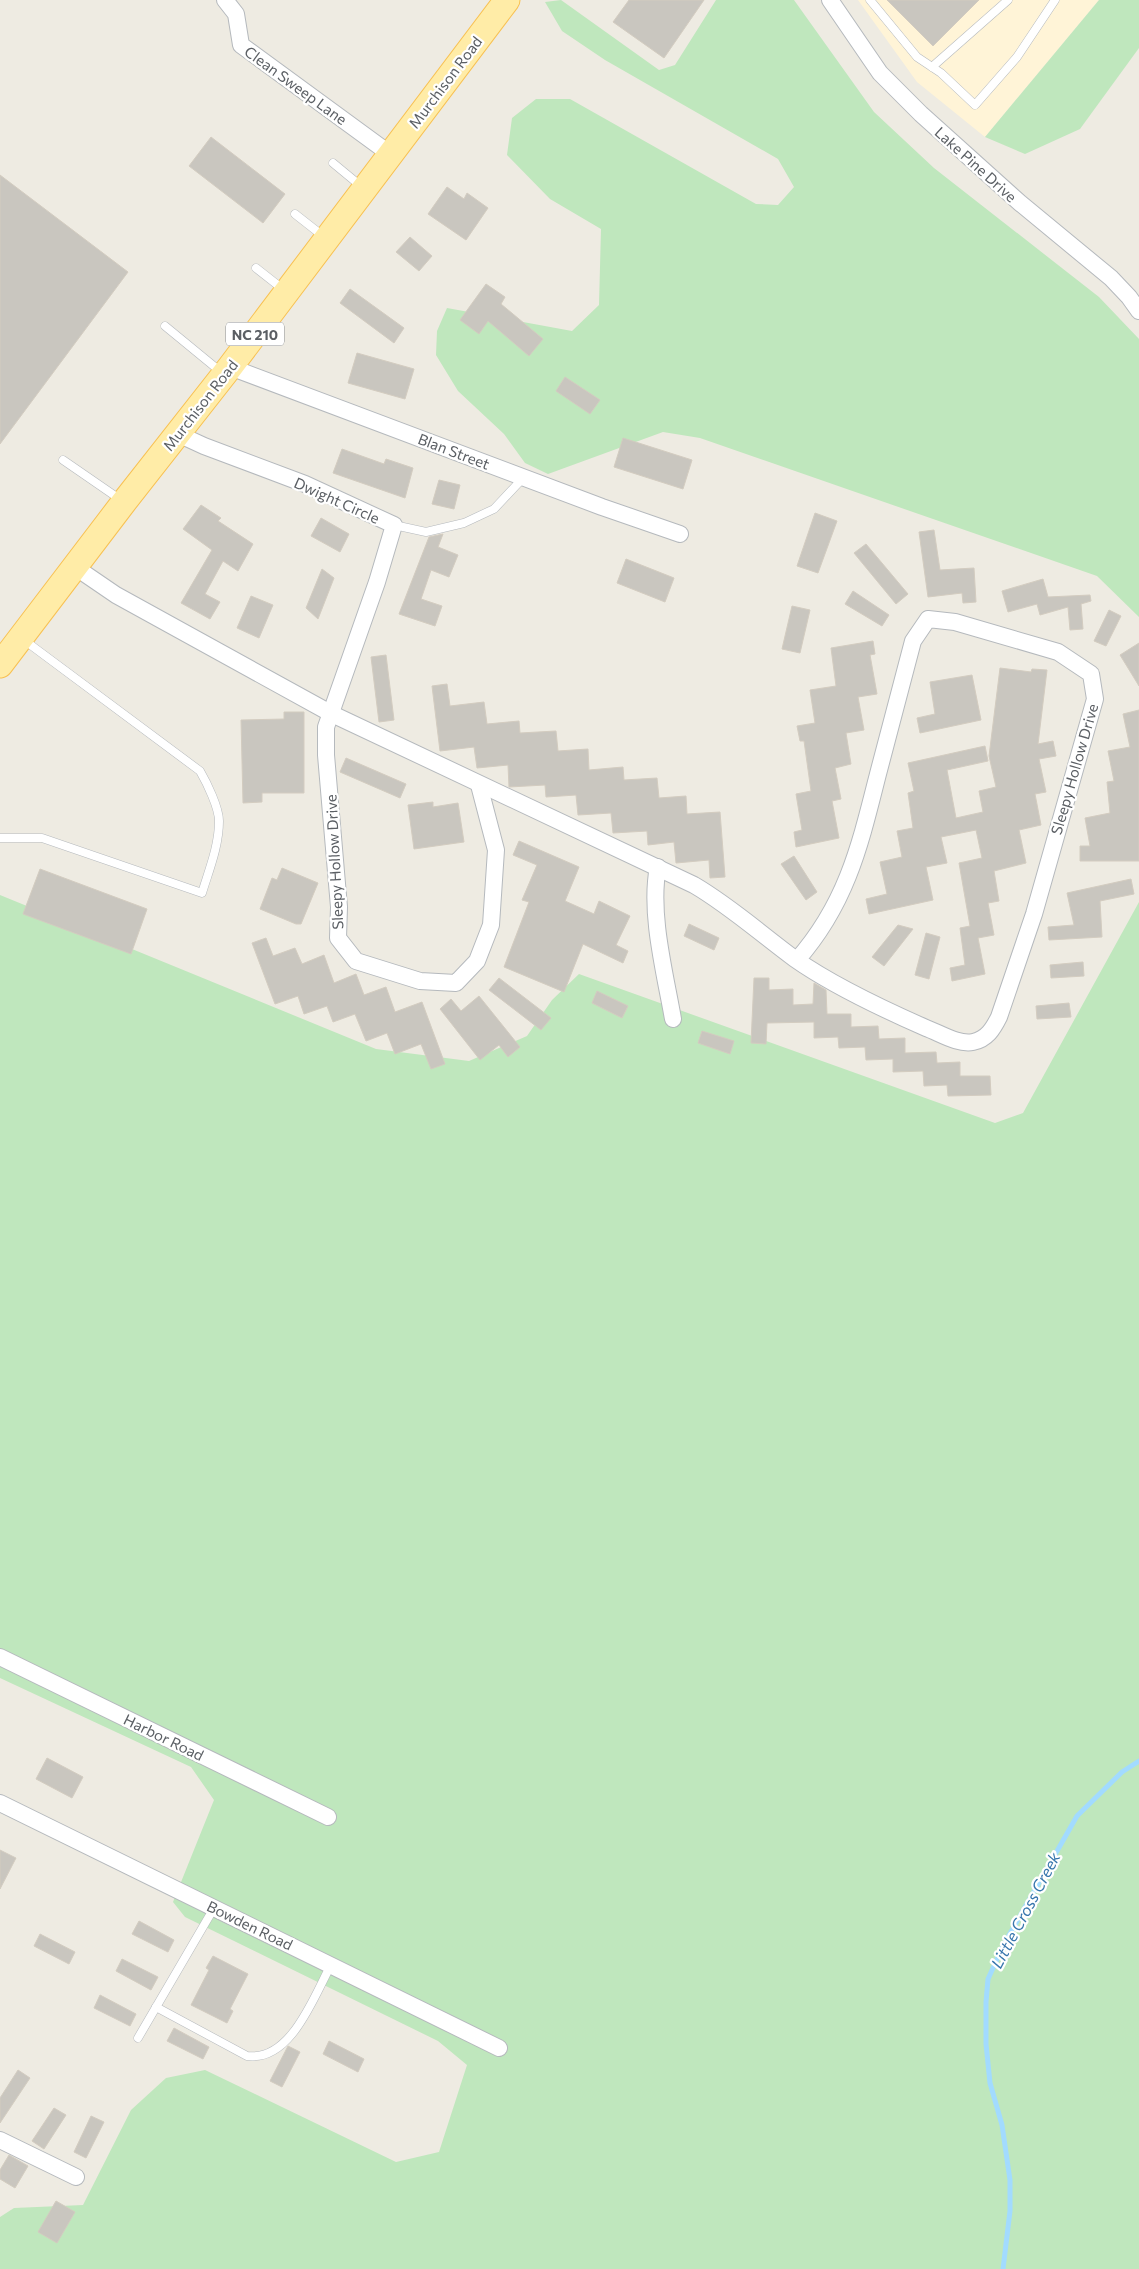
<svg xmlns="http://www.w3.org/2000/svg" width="1139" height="2269" font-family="Commissioner,sans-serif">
	<rect width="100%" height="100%" fill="#eeebe2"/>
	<path fill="#fff4d7" d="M858 0H1099L985 137 917 82Z"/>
	<g fill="#bfe7bd">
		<path d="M561 0 659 70 675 65 716 0H794L874 112 934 168 1099 297 1139 339V617L1097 576 700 438 663 432 548 474 525 463 504 434 458 391 436 355 437 331 447 308 572 331 599 305 601 229 550 199 507 155 512 118 536 99H570L756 204 778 205 794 187 778 159 605 60 562 31 545 2Z"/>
		<path d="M1099 0H1139V48L1080 129 1025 154 985 137Z"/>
		<path d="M0 895 376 1049 469 1061 527 1036 552 1000 579 974 995 1123 1023 1113 1139 902V2269H0V2217L14 2208 83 2205 131 2110 166 2078 205 2070 396 2162 439 2152 467 2065 438 2041 185 1917 173 1902 214 1800 191 1767 0 1678Z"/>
	</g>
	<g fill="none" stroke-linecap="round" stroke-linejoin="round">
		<path stroke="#a2dbff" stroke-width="5" d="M1003 2269 1010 2211V2180L1002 2125 990 2083 986 2044V2002L988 1979 1004 1944 1077 1816 1122 1772 1139 1761"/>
	</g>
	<g fill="#c9c6bf" stroke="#d3ccc0">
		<path d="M629 0H704L664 58 613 22Z"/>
		<path d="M887 0H979L933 46Z"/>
		<path d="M211 137 285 194 263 223 189 166Z"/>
		<path d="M0 175 128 272 0 444Z"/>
		<path d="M447 187 464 199 467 193 488 208 466 240 428 214Z"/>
		<path d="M410 237 432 256 419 271 396 252Z"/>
		<path d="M486 284 505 297 501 304 543 339 529 356 488 321 479 334 460 320Z"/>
		<path d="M350 289 404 328 394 343 340 303Z"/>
		<path d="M357 353 414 369 405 399 348 383Z"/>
		<path d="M565 377 600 400 590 414 556 391Z"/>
		<path d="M623 438 692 460 683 489 614 467Z"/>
		<path d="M342 449 384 464 386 459 413 468 405 498 333 473Z"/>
		<path d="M439 480 460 485 454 509 432 504Z"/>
		<path d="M201 505 221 518 218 521 253 544 238 571 223 561 205 594 220 602 210 619 181 603 212 550 183 529Z"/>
		<path d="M815 513 837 521 818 573 797 566Z"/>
		<path d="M321 518 349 534 340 552 311 536Z"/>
		<path d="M934 530 940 570 974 568 976 602 963 603 962 593 928 597 919 532Z"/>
		<path d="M443 534 438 547 458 555 449 577 431 570 421 599 442 606 435 626 399 614 429 537Z"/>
		<path d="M866 544 908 594 896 604 854 553Z"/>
		<path d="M626 559 674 578 665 602 617 583Z"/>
		<path d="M322 569 334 578 318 619 306 608Z"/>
		<path d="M1043 579 1048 597 1090 595 1091 601 1081 604 1083 629 1070 630 1068 607 1040 615 1037 604 1008 612 1002 591Z"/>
		<path d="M853 591 889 615 882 626 845 604Z"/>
		<path d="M251 596 273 605 259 638 237 628Z"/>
		<path d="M792 606 810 610 800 653 782 649Z"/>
		<path d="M1109 610 1121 616 1106 646 1094 641Z"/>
		<path d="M873 641 875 654 870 655 877 694 858 697 864 730 846 733 851 764 835 768 841 799 832 801 839 838 796 847 794 832 802 830 796 794 811 791 804 741H800L797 726 815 723 810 690 836 686 831 648Z"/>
		<path d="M1139 643V686L1120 655Z"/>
		<path d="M386 655 394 720 379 722 371 657Z"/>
		<path d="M1000 668 1031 672 1032 669 1047 670 1038 744 1053 741 1056 756 1039 759 1046 792 1035 794 1041 825 1019 830 1026 863 994 871 999 901 988 903 994 935 978 938 985 974 952 981 950 968 965 965 960 928 970 926 959 863 982 858 976 830 941 837 947 863 926 867 933 900 869 914 866 899 887 894 880 862 902 857 897 831 913 828 908 793 914 791 908 763 985 746 988 761 947 770 956 818 983 812 979 791 996 787 989 756Z"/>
		<path d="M972 675 981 720 920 733 917 718 935 714 930 682Z"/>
		<path d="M447 684 450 706 484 702 487 724 519 721 520 733 556 731 558 751 588 749 589 770 623 767 624 780 657 778 659 798 686 796 687 814 720 812 725 877 710 878 709 860 676 863 674 842 648 845 647 831 613 833 611 813 578 815 576 795 546 797 545 785 509 787 508 765 477 768 474 747 440 751 432 686Z"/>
		<path d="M1139 710V861H1080V846H1090L1085 818 1110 813 1107 782 1114 781 1108 751 1130 747 1123 714Z"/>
		<path d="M284 712H304V793H262V802L243 803 241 720 284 719Z"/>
		<path d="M346 758 406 784 400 798 340 772Z"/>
		<path d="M433 802V807L458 803 464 842 414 849 408 805Z"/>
		<path d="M519 841 579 867 565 901 594 914 599 901 630 916 616 945 628 951 623 963 583 944 564 992 504 967 529 902 522 900 537 865 513 855Z"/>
		<path d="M794 856 817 892 806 900 781 864Z"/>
		<path d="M282 868 318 883 301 924H296L260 909 272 878 277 880Z"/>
		<path d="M40 869 147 909 131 954 23 914Z"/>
		<path d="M1131 879 1134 894 1100 901 1102 937 1049 940 1048 927 1074 925 1067 893Z"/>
		<path d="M689 924 719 938 714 950 684 936Z"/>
		<path d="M898 925 913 929 884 966 872 957Z"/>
		<path d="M926 933 940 937 929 979 915 975Z"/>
		<path d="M266 938 273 956 295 948 302 964 324 955 334 983 356 974 364 995 386 987 395 1012 422 1002 445 1064 431 1069 421 1044 395 1054 387 1033 366 1041 355 1014 333 1022 327 1006 304 1014 298 996 275 1004 252 943Z"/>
		<path d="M1083 962 1084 976 1051 978 1050 965Z"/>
		<path d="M499 978 551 1018 541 1030 489 990Z"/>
		<path d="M754 978H769V990L793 989V1005L813 1004 814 983 826 990 827 1014H851V1027L878 1026 879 1039 905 1038V1053L936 1052 937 1063 960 1062V1076H990L991 1095 948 1096 947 1085 924 1086 923 1071 893 1072V1059L866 1060 865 1047 839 1048 838 1037 814 1038V1022L767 1023 766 1044 751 1043Z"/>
		<path d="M597 991 628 1006 622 1018 592 1003Z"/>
		<path d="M479 996 520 1047 508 1057 499 1045 480 1060 440 1009 451 999 461 1011Z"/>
		<path d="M1069 1003 1071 1017 1037 1019 1036 1006Z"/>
		<path d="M702 1031 734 1041 730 1054 698 1043Z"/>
		<path d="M47 1758 83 1777 72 1798 36 1779Z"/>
		<path d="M0 1850 16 1858 0 1889Z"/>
		<path d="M139 1921 174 1940 168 1952 132 1934Z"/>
		<path d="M40 1934 75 1952 69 1964 34 1946Z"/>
		<path d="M213 1956 248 1974 230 2009 233 2011 227 2023 191 2005 209 1970 206 1968Z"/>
		<path d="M122 1959 158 1977 151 1990 116 1971Z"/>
		<path d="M100 1995 136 2014 130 2026 94 2008Z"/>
		<path d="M174 2028 209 2047 203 2059 167 2041Z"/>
		<path d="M329 2041 364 2059 358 2072 323 2054Z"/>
		<path d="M288 2046 300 2052 282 2087 270 2081Z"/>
		<path d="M18 2070 30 2078 0 2123V2098Z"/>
		<path d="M54 2108 66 2115 44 2149 32 2141Z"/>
		<path d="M91 2116 104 2122 86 2158 74 2152Z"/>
		<path d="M9 2155 28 2166 15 2188 0 2179V2170Z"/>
		<path d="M56 2201 75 2212 57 2243 38 2232Z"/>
	</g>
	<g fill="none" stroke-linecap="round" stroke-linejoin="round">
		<g stroke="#b5b9bd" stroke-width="9">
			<g id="lane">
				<path d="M870 0 917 57 941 73 975 105 1017 57 1055 0"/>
				<path d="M932 67 1008 0"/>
				<path d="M333 163 362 187"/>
				<path d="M295 214 323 236"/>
				<path d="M256 268 284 290"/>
				<path d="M165 326 221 372"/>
				<path d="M63 460 121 500"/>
				<path d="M394 525 426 532 464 523 494 509 524 477"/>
				<path d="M0 838H42L202 893C209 870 219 846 219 821 219 808 207 783 200 771L24 640"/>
				<path d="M156 2007 247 2056C291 2062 314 1996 331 1965"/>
				<path d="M138 2038 214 1908"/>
			</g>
		</g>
		<g stroke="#b5b9bd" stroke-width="18">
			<g id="street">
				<path d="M225 0 236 14 241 45 390 154"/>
				<path d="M830 0 880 73 921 114 1020 203 1111 278 1129 297 1139 311"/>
				<path d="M230 367 602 507 680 534"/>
				<path d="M178 434 204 446 305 484 394 525 377 582 326 727V755L339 907 338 938 356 961 420 981 456 983 477 961 491 925 496 850 479 785"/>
				<path d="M75 567 116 595 332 714 694 885C730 906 761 934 795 959 832 985 885 1010 926 1028 940 1033 958 1045 973 1042 987 1039 993 1029 999 1017L1034 914 1095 699 1091 674 1058 652 955 622 928 619 913 641C901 685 890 730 878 774 860 845 847 903 797 960"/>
				<path d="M658 867C649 913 665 973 673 1019"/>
				<path d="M0 1657 328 1817"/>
				<path d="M0 1803 499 2048"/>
				<path d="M0 2140 76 2177"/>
			</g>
		</g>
		<g stroke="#f8c152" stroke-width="27">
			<path id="primary" d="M0 665 124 502 230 367 507 0"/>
		</g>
		<use href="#lane" stroke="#fff" stroke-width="8"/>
		<use href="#street" stroke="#fff" stroke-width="16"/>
		<use href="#primary" stroke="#ffeca7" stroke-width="25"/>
	</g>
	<g text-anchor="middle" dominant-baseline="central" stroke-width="4.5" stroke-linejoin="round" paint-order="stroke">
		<rect fill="#fff" stroke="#8c8f92" stroke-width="1" x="226" y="322.5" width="58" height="23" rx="4"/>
		<g font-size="14" font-weight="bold" fill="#5b5f64">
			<text x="255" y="334">NC 210</text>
		</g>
		<g font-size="15" fill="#5b5f64" stroke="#fff">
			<text transform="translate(445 82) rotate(-53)">Murchison Road</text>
			<text transform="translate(296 85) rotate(36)">Clean Sweep Lane</text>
			<text transform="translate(976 164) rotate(42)">Lake Pine Drive</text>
			<text transform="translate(200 405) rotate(-52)">Murchison Road</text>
			<text transform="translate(454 451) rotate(21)">Blan Street</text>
			<text transform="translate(337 500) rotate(24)">Dwight Circle</text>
			<text transform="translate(1074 769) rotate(-74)">Sleepy Hollow Drive</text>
			<text transform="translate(334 862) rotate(-93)">Sleepy Hollow Drive</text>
			<text transform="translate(164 1737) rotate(26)">Harbor Road</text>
			<text transform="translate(250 1925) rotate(26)">Bowden Road</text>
		</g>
		<g font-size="16" font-style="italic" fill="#3776ad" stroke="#fff">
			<text transform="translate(1025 1910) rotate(-62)">Little Cross Creek</text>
		</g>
	</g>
</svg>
